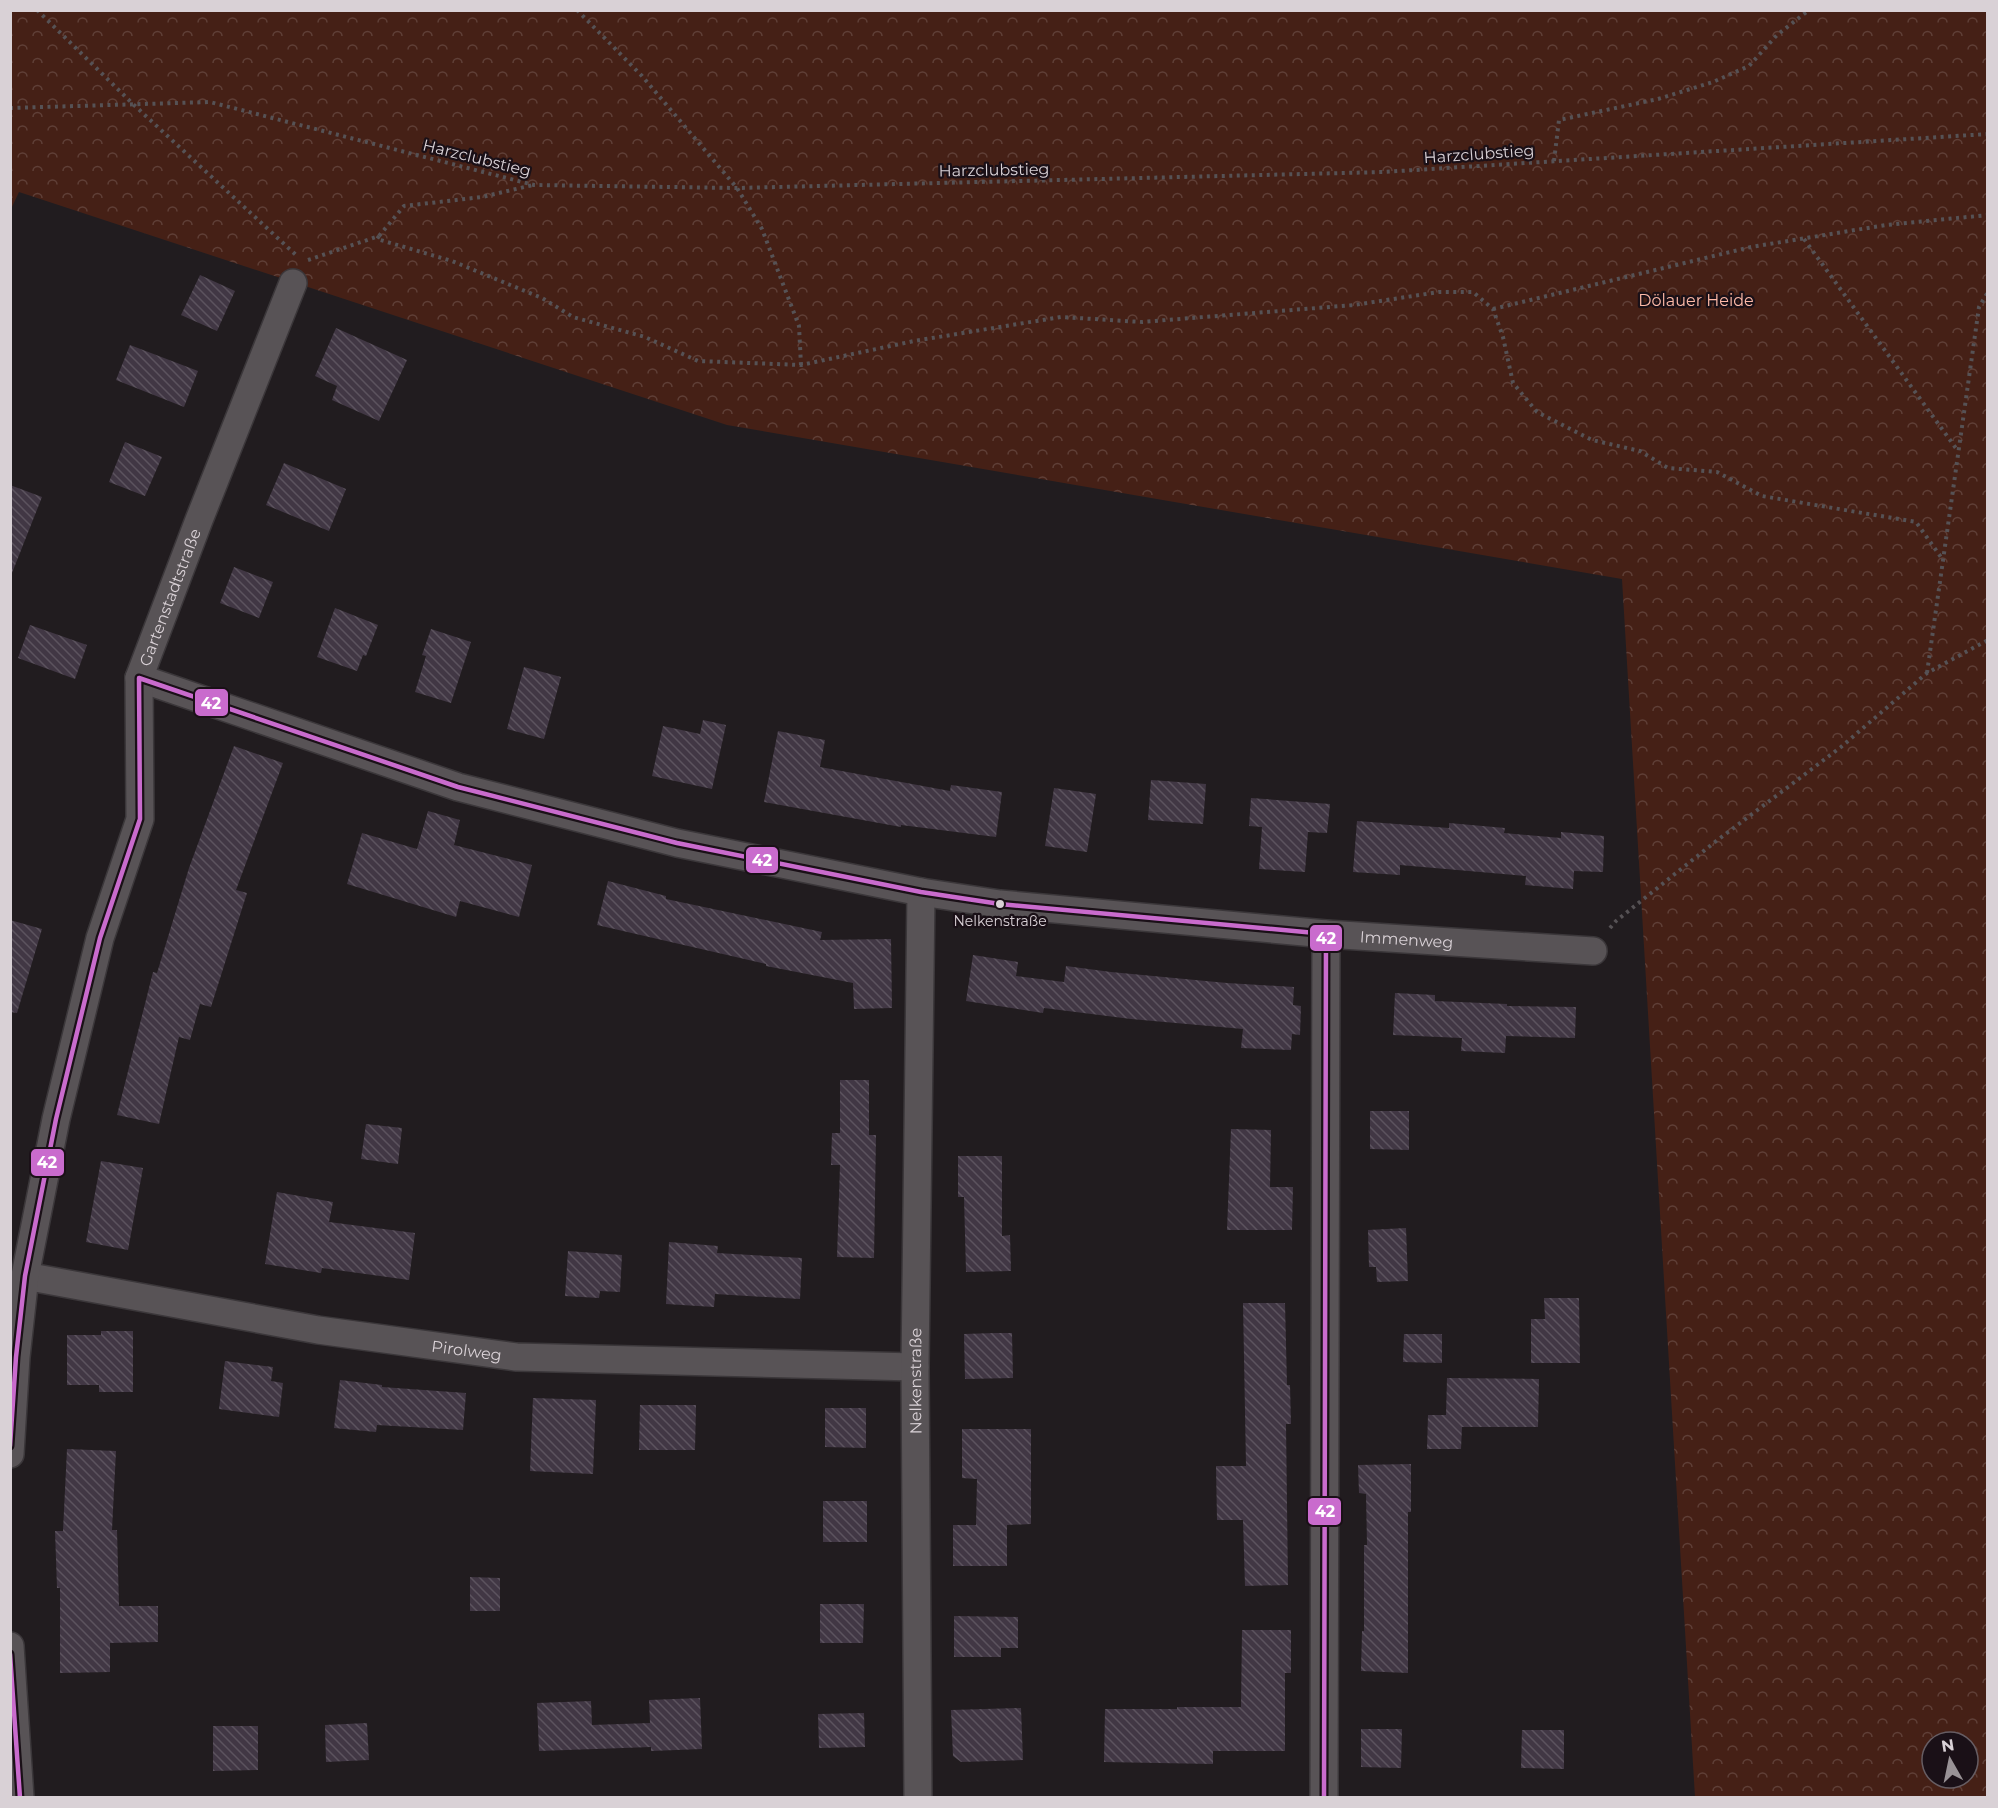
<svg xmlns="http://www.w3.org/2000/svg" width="1998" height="1808" font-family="Montserrat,sans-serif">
	<defs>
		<pattern id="forest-crowns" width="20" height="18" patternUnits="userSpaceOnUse" patternTransform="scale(1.5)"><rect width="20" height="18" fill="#452016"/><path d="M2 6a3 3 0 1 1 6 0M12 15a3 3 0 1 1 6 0" fill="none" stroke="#5f3f37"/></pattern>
		<pattern id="building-back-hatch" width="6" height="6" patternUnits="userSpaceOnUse" patternTransform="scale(1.5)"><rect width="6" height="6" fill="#413744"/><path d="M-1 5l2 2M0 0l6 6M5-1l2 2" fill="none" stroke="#5c535e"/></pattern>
	</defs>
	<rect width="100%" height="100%" fill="#211c1f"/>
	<path fill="url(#forest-crowns)" fill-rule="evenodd" d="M11 11H1987V1797H1695L1622 579 727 425 19 192 11 209ZM1932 1742H1968V1778H1932Z"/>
	<g fill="url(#building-back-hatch)">
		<path d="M200 275 235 291 217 331 181 315Z"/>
		<path d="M336 328 407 360 379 421 332 400 337 386 315 376Z"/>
		<path d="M130 345 198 371 184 407 116 380Z"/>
		<path d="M125 442 162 457 145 496 109 482Z"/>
		<path d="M284 463 346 489 329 531 266 505Z"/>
		<path d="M10 485 42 497 12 573H10Z"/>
		<path d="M234 567 273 582 259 618 220 603Z"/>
		<path d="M335 608 378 625 366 656 363 655 357 671 317 657Z"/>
		<path d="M30 625 87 645 75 679 18 658Z"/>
		<path d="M431 629 471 642 451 703 415 692 426 656 422 655Z"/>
		<path d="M524 667 561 677 544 739 507 729Z"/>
		<path d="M703 720 726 725 712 789 652 776 663 726 700 734Z"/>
		<path d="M778 731 825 740 820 767 950 791 951 785 1002 792 996 837 901 825V827L764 802Z"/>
		<path d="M234 746 283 763 236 890 247 893 211 1007 200 1004 190 1040 179 1037 159 1124 117 1115 153 972 157 973 189 868Z"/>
		<path d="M1151 780 1206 784 1203 824 1148 820Z"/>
		<path d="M1054 788 1096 794 1087 852 1045 846Z"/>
		<path d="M1251 798 1330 804 1327 833 1308 832 1305 872 1259 869 1262 827 1249 826Z"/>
		<path d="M428 811 460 820 454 845 532 865 519 917 460 901 456 917 347 884 362 833 417 849Z"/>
		<path d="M1357 821 1449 828V823L1505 828 1504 833 1561 838V832L1604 836 1603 872 1574 871 1573 889 1525 885 1526 876 1400 865V875L1353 872Z"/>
		<path d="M608 881 666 896V899L822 932 820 940 891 939 892 1008 854 1009 853 983 766 966V964L597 925Z"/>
		<path d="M10 920 42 929 17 1013 10 1012Z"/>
		<path d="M973 955 1018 962 1016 976 1064 982 1066 966 1111 972 1227 983 1294 987 1293 1005 1301 1006 1300 1035 1292 1034 1291 1050 1241 1048 1243 1029 1131 1019 1044 1008 1043 1013 966 1001Z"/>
		<path d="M1395 993 1435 995V1001L1507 1004V1006L1576 1007 1575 1038 1506 1036 1505 1053 1461 1051 1462 1038 1393 1035Z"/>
		<path d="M840 1080H869V1135H876L874 1258 837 1257 840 1165H831L832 1133H840Z"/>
		<path d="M1370 1111H1409V1150L1370 1149Z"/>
		<path d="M366 1124 402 1128 398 1164 361 1159Z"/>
		<path d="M1231 1129 1271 1130 1270 1187H1293L1292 1230H1227Z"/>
		<path d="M958 1156H1002V1236L1010 1235 1011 1271 966 1272 964 1197H958Z"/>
		<path d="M101 1161 143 1168 128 1250 86 1242Z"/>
		<path d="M277 1192 333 1202 329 1222 415 1233 409 1280 322 1268 321 1273 265 1264Z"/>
		<path d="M1406 1228 1408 1281 1377 1282 1376 1267H1369L1368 1230Z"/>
		<path d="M669 1242 718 1246 717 1253 802 1258 800 1299 715 1294 714 1307 666 1304Z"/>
		<path d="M568 1251 622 1255 620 1292 600 1291 599 1298 565 1296Z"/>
		<path d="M1544 1298H1579L1580 1363H1531V1319H1545Z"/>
		<path d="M1243 1303H1285L1287 1385H1290L1291 1424H1286L1288 1585 1245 1586 1243 1520H1217L1216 1466H1246Z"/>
		<path d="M101 1331H133V1392H99V1385H67V1335H101Z"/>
		<path d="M995 1333H1012L1013 1378 965 1379 964 1334Z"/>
		<path d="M1404 1334H1442V1363L1403 1362Z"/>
		<path d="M225 1361 273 1367 271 1381 283 1383 279 1417 219 1409Z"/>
		<path d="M1447 1378 1539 1379 1538 1427H1462L1461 1449H1427L1428 1415H1446Z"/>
		<path d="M340 1380 382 1385V1387L466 1393 463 1430 377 1425 376 1432 334 1428Z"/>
		<path d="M533 1398 596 1400 593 1474 530 1471Z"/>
		<path d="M640 1405H696L695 1450H639Z"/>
		<path d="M825 1408H866V1448L825 1447Z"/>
		<path d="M962 1429H1031V1524L1007 1525V1566H953V1525H976L977 1479 962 1478Z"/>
		<path d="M67 1449 116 1451 112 1530H117L119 1606H158V1642L110 1643V1672L60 1673V1588H57L55 1531H63Z"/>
		<path d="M1411 1464V1512H1408V1673L1361 1671 1362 1631H1364V1545H1367L1366 1494 1359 1493 1358 1465Z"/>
		<rect x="823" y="1501" width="44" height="41"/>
		<path d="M470 1577 500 1578V1611H470Z"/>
		<path d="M820 1604H864L863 1643H820Z"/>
		<path d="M954 1616 1018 1617V1648H1001V1657H954Z"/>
		<path d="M1242 1630H1291V1673H1285V1751H1213V1764L1104 1762 1105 1709H1177V1707H1241Z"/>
		<path d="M700 1698 702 1749 651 1751V1747L539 1751 537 1703 591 1701 592 1725 650 1723 649 1700Z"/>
		<path d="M1021 1708 1023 1760 961 1762 953 1756 951 1710Z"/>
		<path d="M864 1713 865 1747 819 1748 818 1714Z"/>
		<path d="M367 1723 369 1760 326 1762 325 1725Z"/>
		<path d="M213 1726H258V1770L213 1771Z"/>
		<path d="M1361 1729H1402L1401 1768 1361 1767Z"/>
		<path d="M1522 1730H1564V1769L1521 1768Z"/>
	</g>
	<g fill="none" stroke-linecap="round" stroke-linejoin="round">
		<g stroke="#3b373a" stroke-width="30">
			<g id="street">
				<path id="s1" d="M139 678 458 787 677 843 921 892 1000 904 1326 934 1593 951"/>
				<path id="s2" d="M25 1276 318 1330 516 1357 915 1367"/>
				<path id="s3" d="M10 1454 16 1357 25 1276 56 1119 100 938 140 819 139 678 199 520 293 283"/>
				<path d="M10 1646 20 1798"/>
				<path id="s4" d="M918 1798 915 1367 921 892"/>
				<path d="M1324 1798 1326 934"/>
			</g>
		</g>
		<g stroke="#565255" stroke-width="4" stroke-dasharray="3 4.5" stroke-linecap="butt">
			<path d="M37 10 134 105 296 255"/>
			<path d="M577 10 642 76 737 188 762 229 799 326 801 365"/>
			<path d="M10 108 210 102 534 185 737 188 1383 172 1988 134"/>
			<path d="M1554 161 1559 120 1658 99 1713 82 1749 66 1777 35 1809 10"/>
			<path d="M379 236 377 239 452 261 542 298 573 317 645 337 698 361 801 365 914 341 1061 317 1142 322 1354 305 1439 292H1473L1493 309 1503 337 1513 383 1537 412 1592 440 1640 451 1668 468 1717 472 1762 496 1916 522 1943 560"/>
			<path d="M1804 239 1958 451"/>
			<path d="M308 260 379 236 404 206 482 197 533 185"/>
			<path d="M1493 309 1751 247 1886 225 1988 215"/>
			<path d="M1927 673 1979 307 1988 292"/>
			<path d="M1610 928 1616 921 1715 842 1841 747 1927 673 1988 640"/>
		</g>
		<use href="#street" stroke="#585356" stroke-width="27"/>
		<g stroke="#1a1017" stroke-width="9">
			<g id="bus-1">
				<path d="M10 1446 16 1357 25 1276 56 1119 100 938 140 819 139 678 458 787 677 843 921 892 1000 904 1326 934 1324 1798"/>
				<path d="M10 1654 20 1798"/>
			</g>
		</g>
		<use href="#bus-1" stroke="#c96bcd" stroke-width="4.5"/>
	</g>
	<circle fill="#d9d1d6" stroke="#1a1017" stroke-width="2" cx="1000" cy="904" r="5"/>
	<g text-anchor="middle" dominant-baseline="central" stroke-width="4.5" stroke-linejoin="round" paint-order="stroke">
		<g font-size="14" fill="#d9d1d6" stroke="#1a1017">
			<text x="1000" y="921">Nelkenstraße</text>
		</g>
		<g font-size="16" fill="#d9d1d6" stroke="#1a1017">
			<text transform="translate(1479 154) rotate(-4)">Harzclubstieg</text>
			<text transform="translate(477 158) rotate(14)">Harzclubstieg</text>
			<text transform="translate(994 170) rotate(-1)">Harzclubstieg</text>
			<text stroke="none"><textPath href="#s3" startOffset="878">Gartenstadtstraße</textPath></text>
			<text stroke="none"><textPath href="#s1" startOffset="1300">Immenweg</textPath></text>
			<text stroke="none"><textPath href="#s2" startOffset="448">Pirolweg</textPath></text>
			<text stroke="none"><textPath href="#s4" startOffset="417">Nelkenstraße</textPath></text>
		</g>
		<g font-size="16" fill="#febaa8" stroke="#1a1017">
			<text x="1696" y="300">Dölauer Heide</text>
		</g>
	</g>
	<g stroke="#1a1017" stroke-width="2">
		<rect x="194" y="688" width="35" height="29" rx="6" fill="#c96bcd"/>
		<rect x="745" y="846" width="34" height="28" rx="6" fill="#c96bcd"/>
		<rect x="1309" y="924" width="34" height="28" rx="6" fill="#c96bcd"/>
		<rect x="30" y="1148" width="35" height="29" rx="6" fill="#c96bcd"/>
		<rect x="1307" y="1497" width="35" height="29" rx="6" fill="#c96bcd"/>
	</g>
	<g font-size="16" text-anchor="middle" font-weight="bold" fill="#fff">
		<text x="211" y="709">42</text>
		<text x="762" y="866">42</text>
		<text x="1326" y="944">42</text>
		<text x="47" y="1168">42</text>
		<text x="1325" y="1517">42</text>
	</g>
	<rect width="1998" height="1808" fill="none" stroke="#d9d1d6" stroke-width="24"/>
	<g transform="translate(1950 1760) rotate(351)"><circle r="28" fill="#1a1017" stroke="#665d63" stroke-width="1.5"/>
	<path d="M0-4.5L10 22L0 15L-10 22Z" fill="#999296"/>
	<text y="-9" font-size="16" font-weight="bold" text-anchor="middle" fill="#d9d1d6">N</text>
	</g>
</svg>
